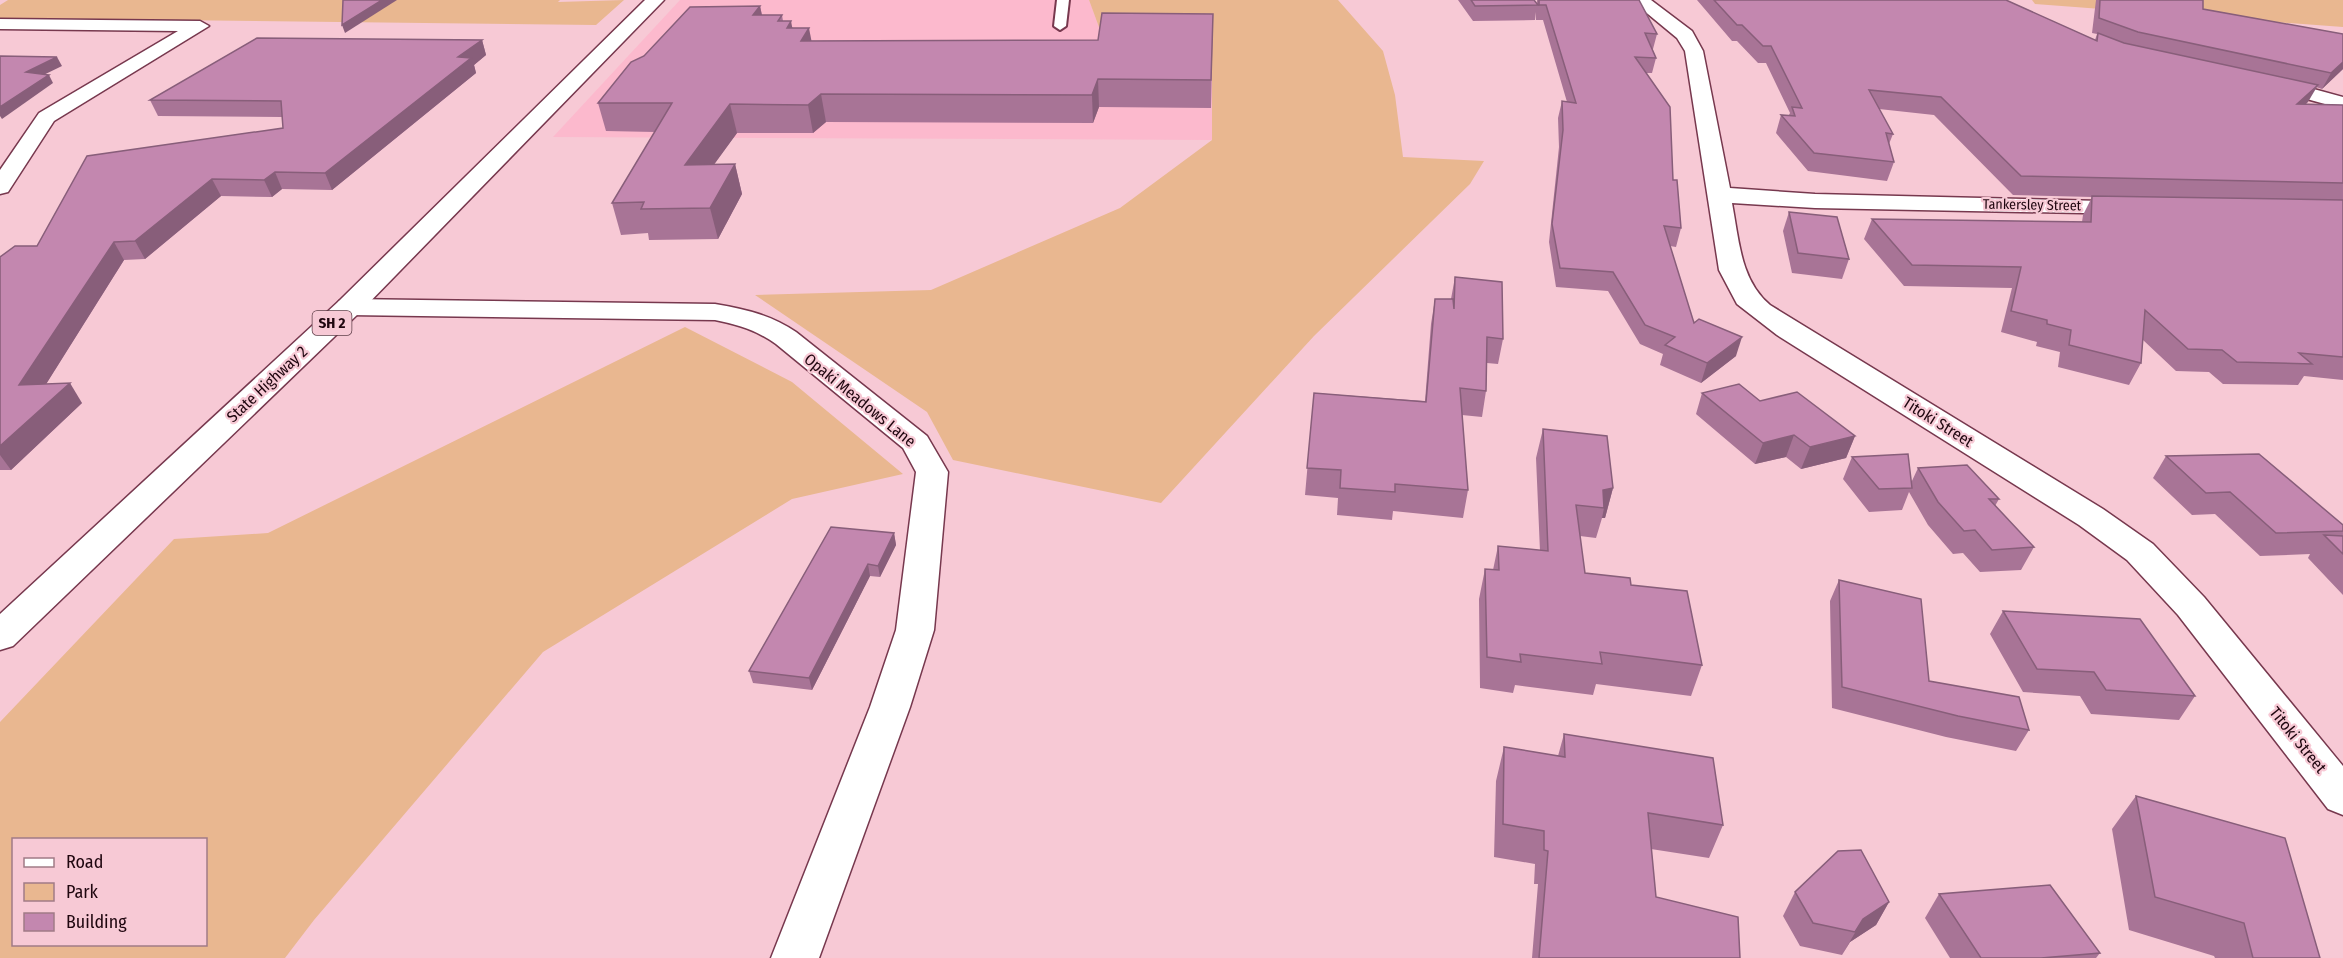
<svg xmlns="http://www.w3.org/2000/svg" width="2343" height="958" font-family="'Fira Sans Condensed',sans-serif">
	<rect width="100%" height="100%" fill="#f7c9d5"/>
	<path fill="#fcb9cd" d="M680 0H1089L1103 38 1212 39V140L553 137Z"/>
	<g fill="#e9b790" fill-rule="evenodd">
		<path d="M8 0H560L558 2 624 0 596 25 0 18V5Z"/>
		<path d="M1089 0H1338L1383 51 1395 95 1403 157 1484 161 1470 184 1314 336 1161 503 953 460 927 412 755 295 931 290 1120 208 1212 140V40L1103 38Z"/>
		<path d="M2032 0H2343V27L2035 4Z"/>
		<path d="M685 327 792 382 903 474 792 499 543 652 314 920 285 958H0V722L174 539 268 533ZM14 840H206V944H14Z"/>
	</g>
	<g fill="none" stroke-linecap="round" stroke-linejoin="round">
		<g stroke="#77384e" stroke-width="4">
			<path id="lane" d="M1057 0H1069L1066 26 1060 30 1054 26Z"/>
		</g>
		<g stroke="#77384e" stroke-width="3">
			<g id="street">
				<path d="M1631 0H1651L1692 31 1703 51 1730 188 1815 194 2141 202 2144 207 2141 212 2132 214 1815 208 1732 203C1739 239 1740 280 1770 305L2103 509 2153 544 2204 597 2343 766V815L2328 809 2178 615 2127 560 2079 525 1777 335 1737 304 1719 270 1685 51 1677 38Z"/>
				<path d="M0 19 200 21 209 26 54 121 8 192 0 194V170L39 113 178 31 0 29Z"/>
				<path d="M2270 77 2343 97V109L2263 87 2260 83 2263 79Z"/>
				<path d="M349 299 715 304C745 309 771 315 796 332L927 436 948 472 934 630 910 707 819 958H771L870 707 896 630 916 472 903 448 776 344C756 330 739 325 715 320L349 315 339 313 335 307 339 301Z"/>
			</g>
		</g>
		<g stroke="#77384e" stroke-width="3">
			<path id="highway" d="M645 0H664L359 313 13 646 0 650V614L339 301Z"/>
		</g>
		<use href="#lane" fill="#fff" fill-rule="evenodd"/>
		<use href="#street" fill="#fff" fill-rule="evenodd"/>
		<use href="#highway" fill="#fff" fill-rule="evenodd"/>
	</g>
	<g fill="#a87496">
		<path d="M1458 0H1534L1537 4V0H1639L1657 34 1653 49H1652L1656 58 1652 73H1646L1673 180 1681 228 1676 247 1670 246 1694 323 1736 356 1701 383 1660 365 1663 354 1640 344 1608 291 1556 287 1549 242 1559 147 1558 118 1562 101 1567 102 1543 20H1536V12L1535 20 1473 21Z"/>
		<path d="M1697 0H2006L2095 40 2097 34 2092 33 2096 0H2203V9L2343 34V69L2322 89 2316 87 2306 104 2343 105V380L2304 376 2298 385 2223 384 2209 372 2176 371 2143 340 2141 363 2129 385 2058 367 2060 352 2036 346 2037 342 2001 332 2012 288 1904 286 1864 239 1872 219 2082 222 2083 215 2092 197 2013 195 1934 115 1879 109 1893 134 1889 144 1894 162 1887 181 1808 171 1776 133 1781 115H1789L1790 113 1766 63H1758L1737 41H1732Z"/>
		<path d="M760 6 762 15H782L783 21 811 41 1098 40 1213 14 1211 108 1099 107 1093 123 826 122 813 133H737L714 164H735L742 194 718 239 649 240 648 233 621 235 612 203 655 132 606 131 598 103 644 56Z"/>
		<path d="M482 40 486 55 474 65 476 73 332 190 282 189 272 197 221 196 145 259 124 260 46 384 82 403 11 470H0V257L37 246 283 128 282 117 158 116 150 100Z"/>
		<path d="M1789 212 1849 259 1842 279 1792 273 1783 231Z"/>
		<path d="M1455 277 1503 339 1498 364 1487 363 1486 391 1482 417 1462 415 1468 490 1463 518 1393 511 1392 520 1337 515 1338 498 1305 495 1314 393 1425 401 1431 324 1435 299H1451Z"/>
		<path d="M1702 393 1760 401 1855 436 1846 458 1801 469 1786 457 1755 464 1696 414Z"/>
		<path d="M1543 429 1613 488 1605 518H1602L1596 538 1580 536 1585 573 1631 585 1702 665 1691 696 1596 684 1593 695 1515 685 1513 693 1480 688 1479 599 1485 569 1493 570 1498 546 1540 551 1536 458Z"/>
		<path d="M2166 456 2343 525V595L2308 558 2310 554 2260 556 2215 514 2192 515 2153 478Z"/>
		<path d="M1852 457 1911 483 1918 468 1999 499 1995 506 2034 547 2021 570 1980 572 1963 553 1953 554 1928 525 1909 492 1902 510 1869 512 1843 479Z"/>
		<path d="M894 533 896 545 880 577 870 576 812 690 753 683 749 671Z"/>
		<path d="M1839 580 1929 681 2029 730 2016 751 1946 737 1832 708 1830 601Z"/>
		<path d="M2003 611 2195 696 2179 720 2091 714 2080 696 2023 692 1990 634Z"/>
		<path d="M1564 734 1723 825 1709 858 1651 849 1656 897 1740 958H1532L1538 884H1534L1535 864 1494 857 1496 781 1504 747 1558 756Z"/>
		<path d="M2136 796 2320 958H2215L2214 956 2129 930 2112 829Z"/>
		<path d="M1795 892 1889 902 1876 925 1850 942 1842 955 1800 946 1783 916Z"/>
		<path d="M1939 894 2100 953 2096 958H1950L1925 918Z"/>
	</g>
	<g fill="#885e7a">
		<path d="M382 0H397L345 33 342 25Z"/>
		<path d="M760 6 765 32 753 15Z"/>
		<path d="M791 21 796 47 787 28Z"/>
		<path d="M809 28 814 54 801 41Z"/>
		<path d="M482 40 486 55 474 65 476 73 332 190 325 173 458 57Z"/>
		<path d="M57 57 62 66 31 81 26 72Z"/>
		<path d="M2343 62V69L2322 89 2331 73Z"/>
		<path d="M49 75 53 83 2 119 0 116V107Z"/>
		<path d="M1098 79 1099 107 1093 123 1092 95Z"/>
		<path d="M2318 85 2308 102 2287 122 2297 104Z"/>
		<path d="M821 94 826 122 813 133 808 105Z"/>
		<path d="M730 104 737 133 692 195 685 165Z"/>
		<path d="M735 164 742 194 718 239 710 208Z"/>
		<path d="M275 172 282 189 272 197 264 180Z"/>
		<path d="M212 179 221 196 145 259 135 241Z"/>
		<path d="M114 242 124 260 33 405 19 385Z"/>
		<path d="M1742 337 1736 356 1701 383 1707 363Z"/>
		<path d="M70 383 82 403 11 470 0 455V446Z"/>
		<path d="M1794 435 1786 457 1755 464 1763 443Z"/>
		<path d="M1855 436 1846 458 1801 469 1810 447Z"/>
		<path d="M1613 488 1605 518H1602L1604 508 1603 490Z"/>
		<path d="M894 533 896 545 880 577 878 566Z"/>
		<path d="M868 564 870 576 812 690 809 678Z"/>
		<path d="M1889 902 1876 925 1850 942 1842 955 1863 919Z"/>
	</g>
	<g fill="#c387af" stroke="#885e7a" stroke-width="1.5">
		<path d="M343 0H382L342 25Z"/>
		<path d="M1471 0H1534L1538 5 1475 6Z"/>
		<path d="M1539 0H1639L1657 34 1645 33 1656 58 1635 57 1670 107 1673 180H1677L1681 228 1664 226 1694 323 1699 319 1742 337 1707 363 1665 345 1675 337 1645 325 1613 272 1560 268 1552 224 1563 130 1562 101 1576 103 1546 5H1539Z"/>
		<path d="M1714 0H2006L2097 41 2098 33 2124 43 2318 85 2297 104 2343 105V183L2021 176 1941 97 1869 90 1893 134 1886 133 1894 162 1814 153 1781 115 1795 116 1792 107 1802 108 1771 46H1763L1742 25H1737Z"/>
		<path d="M2100 0H2203V9L2343 34V62L2331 73 2138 32 2099 18Z"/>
		<path d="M760 6 753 15H782L778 21H791L787 28H809L801 41 1098 40 1102 13 1213 14 1211 80 1098 79 1092 95 821 94 808 105 730 104 685 165 735 164 710 208 641 209 644 202 612 203 672 103H598L631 62 644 56 690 7Z"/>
		<path d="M257 38 482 40 458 57 471 58 325 173 275 172 264 180 212 179 135 241 114 242 19 385 70 383 0 446V257L15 246H37L87 156 283 128 281 101 150 100Z"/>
		<path d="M0 56 57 57 26 72 49 75 0 107Z"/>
		<path d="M2092 196 2343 200V357L2299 353 2312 364 2237 362 2222 350 2188 349 2145 310 2141 363 2069 345 2071 330 2047 324V320L2011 311 2021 267 1912 265 1872 219 2091 222Z"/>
		<path d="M1789 212 1837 217 1849 259 1798 253Z"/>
		<path d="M1455 277 1502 282 1503 339 1487 337 1486 391 1460 388 1468 490 1395 484V492L1340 488 1341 470 1307 468 1314 393 1426 402 1435 299H1453L1454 309Z"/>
		<path d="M1739 384 1760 401 1797 392 1855 436 1810 447 1794 435 1763 443 1702 393Z"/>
		<path d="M1543 429 1607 436 1613 488 1603 490 1604 508 1576 505 1585 573 1630 578 1631 585 1687 591 1702 665 1600 652 1602 664 1520 654 1521 662 1487 657 1485 569 1499 570 1498 546 1548 551Z"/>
		<path d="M1908 454 1912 488 1879 489 1852 457Z"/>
		<path d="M2259 454 2343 525V531L2276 533 2230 492 2206 493 2166 456Z"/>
		<path d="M1967 465 1999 499H1989L2034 547 1992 550 1975 530 1964 531 1938 502 1918 468Z"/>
		<path d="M831 527 894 533 878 566 868 564 809 678 749 671Z"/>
		<path d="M2324 535 2343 536V554Z"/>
		<path d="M1839 580 1921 599 1929 681 2019 697 2029 730 1958 716 1842 687Z"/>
		<path d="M2003 611 2140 619 2195 696 2106 690 2094 672 2037 669Z"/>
		<path d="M1564 734 1713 758 1723 825 1648 813 1656 897 1738 917 1740 958H1539L1548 851 1544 850V831L1503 824 1504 747 1565 757Z"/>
		<path d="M2136 796 2285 838 2320 958H2253L2244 923 2155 897Z"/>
		<path d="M1861 850 1889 902 1863 919 1855 932 1813 923 1795 892 1838 851Z"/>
		<path d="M2050 885 2100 953 2041 958H1981L1939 894Z"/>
	</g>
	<g text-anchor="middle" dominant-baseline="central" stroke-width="4.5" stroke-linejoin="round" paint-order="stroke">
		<g font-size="14" fill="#1f060f" stroke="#f7c9d5">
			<text transform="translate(2032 205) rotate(1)">Tankersley Street</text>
		</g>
		<rect fill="#f7c9d5" stroke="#60404a" stroke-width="1.5" x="312.5" y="311" width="39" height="24" rx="4.5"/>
		<g font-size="15" font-weight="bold" fill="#1f060f">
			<text x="332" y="323">SH 2</text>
		</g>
		<g font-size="16" fill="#1f060f" stroke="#f7c9d5">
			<text transform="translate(267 384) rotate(-43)">State Highway 2</text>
			<text transform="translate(860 400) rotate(39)">Opaki Meadows Lane</text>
			<text transform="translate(1938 422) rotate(32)">Titoki Street</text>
			<text transform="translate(2298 740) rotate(51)">Titoki Street</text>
		</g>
	</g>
	<rect x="12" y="838" width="195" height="108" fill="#f7c9d5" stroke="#a17b86" stroke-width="1.5"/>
	<rect x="24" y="858" width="30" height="9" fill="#ffffff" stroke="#a17b86" stroke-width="1.5"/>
	<text x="66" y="868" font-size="18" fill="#1f060f">Road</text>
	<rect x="24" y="883" width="30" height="18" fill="#e9b790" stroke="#a17b86" stroke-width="1.5"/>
	<text x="66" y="898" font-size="18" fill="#1f060f">Park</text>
	<rect x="24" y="913" width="30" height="18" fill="#c387af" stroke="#a17b86" stroke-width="1.5"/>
	<text x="66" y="928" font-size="18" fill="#1f060f">Building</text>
</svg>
